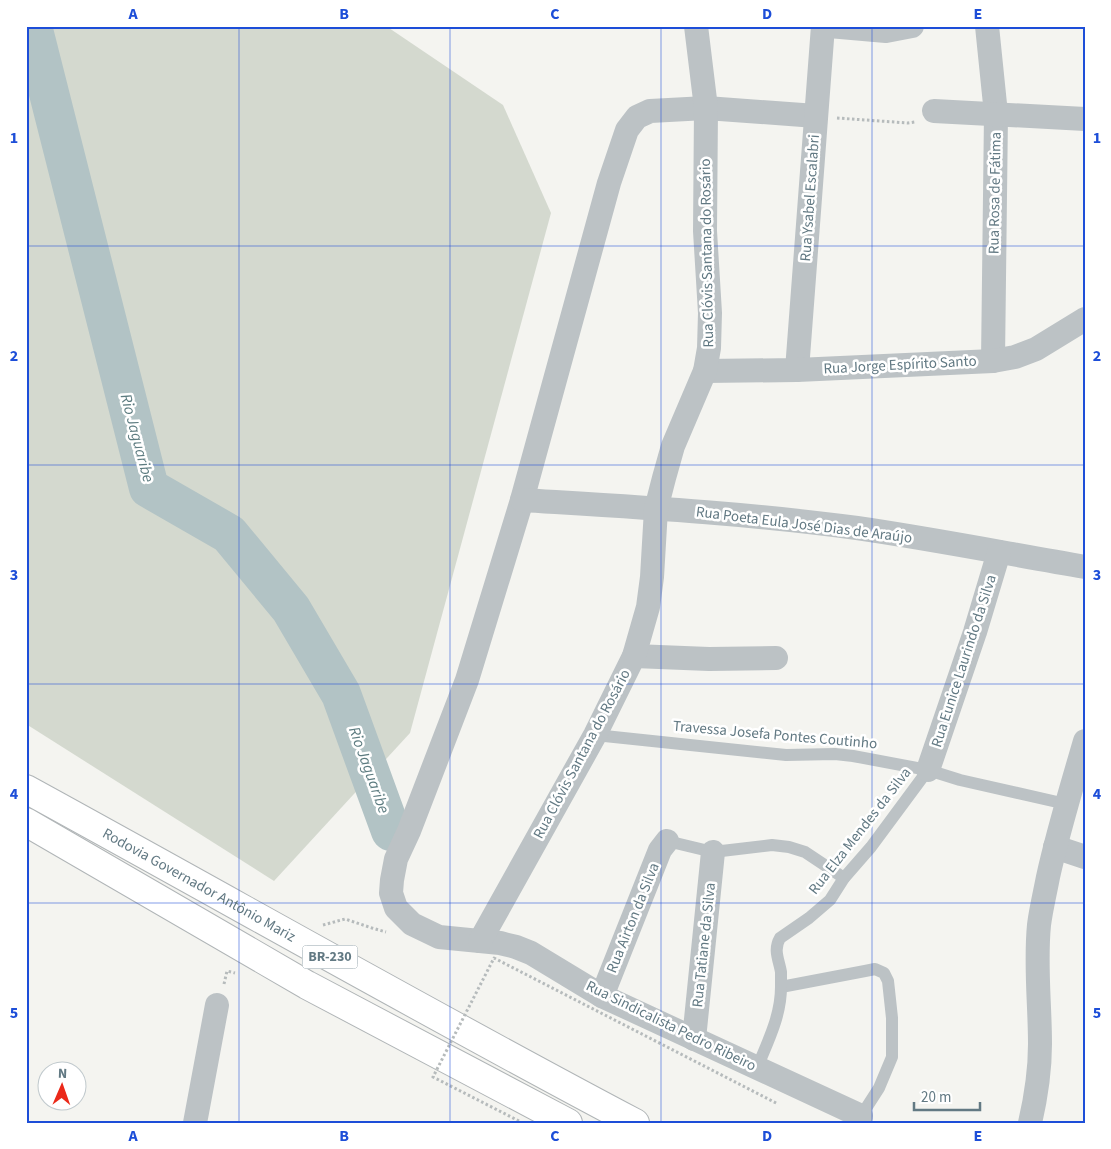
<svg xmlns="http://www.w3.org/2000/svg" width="1111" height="1149" font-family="'Source Sans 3',sans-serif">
	<rect width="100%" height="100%" fill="#f4f4f0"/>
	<path fill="#d4d9cf" d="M26 26H386L503 105 551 213 410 733 274 881 26 724Z"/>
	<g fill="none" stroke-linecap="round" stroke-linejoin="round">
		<path stroke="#b2c3c5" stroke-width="40" d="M32 26 149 488 229 534 291 609 341 694 391 831"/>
		<g stroke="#b0b5b7" stroke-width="30">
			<g id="highway">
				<path id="s1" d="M26 789C229 900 430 1015 635 1123"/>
				<path d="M26 822 307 985 568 1123"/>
			</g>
		</g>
		<g stroke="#b6bbbc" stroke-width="3" stroke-dasharray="2.5 2.5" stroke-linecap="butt">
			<path d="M837 118 908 123 915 122"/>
			<path d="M323 925 345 919 372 928 386 932"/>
			<path d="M224 984 227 971 235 973"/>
		</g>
		<g stroke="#bcc2c5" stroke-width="12">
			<path d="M595 735 786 755 835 754 853 756 928 770 960 780 1066 804"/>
			<path d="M667 841 713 852 772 845 789 847 805 852 844 878"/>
			<path d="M781 987 865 971 875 969 884 973 888 981 892 1018V1057L879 1088 861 1116"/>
			<path d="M757 1068C768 1041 781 1016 781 987 781 982 781 976 781 972 779 960 773 950 780 938L809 918 830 900 844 878 871 847 928 770"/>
		</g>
		<g stroke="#bcc2c5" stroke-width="24">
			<path d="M829 26 886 31 912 26"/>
			<path d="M987 26 996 114 993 361"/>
			<path d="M934 111 1085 119"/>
			<path d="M816 116 706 108 650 111 637 117 627 130 609 183 522 500 467 680 409 831 396 859 392 880 391 893 396 908 412 924 439 937 500 943 516 947 531 953 602 996 861 1116"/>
			<path d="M797 370 823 26"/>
			<path d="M705 371 797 370 993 361 1015 357 1036 349 1085 319"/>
			<path d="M522 500C634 507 746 513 857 528 933 539 1009 554 1085 567"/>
			<path d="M634 656 709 659 776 658"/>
			<path d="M928 770 975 632 999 552"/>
			<path d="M1055 847 1085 857"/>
			<path d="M480 941 595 735 634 656 648 607 652 577 656 509 664 478 673 446 705 371 709 348 710 313 705 231 706 108 696 26"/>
			<path d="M602 996 660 850 667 841"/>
			<path d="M694 1039 713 852"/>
			<path d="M195 1123 217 1005"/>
			<path d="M1030 1123C1036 1097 1040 1071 1040 1044 1040 1004 1035 965 1039 925 1041 909 1045 893 1048 877 1058 831 1072 786 1085 741"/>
		</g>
		<use href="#highway" stroke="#fff" stroke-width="28"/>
		<path stroke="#b6bbbc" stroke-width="3" stroke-dasharray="2.5 2.5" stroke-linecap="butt" d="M519 1121 433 1077 494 958 778 1104"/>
	</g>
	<path fill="none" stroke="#1d4ed8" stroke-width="1" stroke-opacity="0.55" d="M239 26V1123M450 26V1123M661 26V1123M872 26V1123M26 246H1085M26 465H1085M26 684H1085M26 903H1085"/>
	<g text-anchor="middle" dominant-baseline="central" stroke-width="5" stroke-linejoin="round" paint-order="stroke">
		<rect fill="#fff" stroke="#91a1a8" stroke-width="1" x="302.5" y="945.5" width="55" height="23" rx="4"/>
		<g font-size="14" font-weight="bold" fill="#627983">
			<text x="330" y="957">BR-230</text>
		</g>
		<g font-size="15" fill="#627983" stroke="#fff">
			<text transform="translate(995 193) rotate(-89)">Rua Rosa de Fátima</text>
			<text transform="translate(810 198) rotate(-86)">Rua Ysabel Escalabri</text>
			<text transform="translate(707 253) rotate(-91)">Rua Clóvis Santana do Rosário</text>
			<text transform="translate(900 365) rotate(-3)">Rua Jorge Espírito Santo</text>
			<text transform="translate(804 525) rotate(7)">Rua Poeta Eula José Dias de Araújo</text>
			<text transform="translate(964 661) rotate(-72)">Rua Eunice Laurindo da Silva</text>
			<text transform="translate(775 735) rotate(5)">Travessa Josefa Pontes Coutinho</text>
			<text transform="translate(582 754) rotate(-62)">Rua Clóvis Santana do Rosário</text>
			<text transform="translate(860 831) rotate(-52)">Rua Elza Mendes da Silva</text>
			<text stroke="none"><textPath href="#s1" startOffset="198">Rodovia Governador Antônio Mariz</textPath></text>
			<text transform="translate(633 918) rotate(-68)">Rua Airton da Silva</text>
			<text transform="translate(704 945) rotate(-84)">Rua Tatiane da Silva</text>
			<text transform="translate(671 1026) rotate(26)">Rua Sindicalista Pedro Ribeiro</text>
		</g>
		<g font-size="16" font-style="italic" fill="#5d7c80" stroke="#fff">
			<text transform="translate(137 438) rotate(75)">Rio Jaguaribe</text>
			<text transform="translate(369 770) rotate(70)">Rio Jaguaribe</text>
		</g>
	</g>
	<rect width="1111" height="1149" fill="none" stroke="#ffffff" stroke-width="55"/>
	<g transform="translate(62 1086) rotate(2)"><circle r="24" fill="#ffffff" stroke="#c0c9cd"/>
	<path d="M0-4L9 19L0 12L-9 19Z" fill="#eb2919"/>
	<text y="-8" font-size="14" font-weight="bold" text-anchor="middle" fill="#627983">N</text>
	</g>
	<path d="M914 1102v8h66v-8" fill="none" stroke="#627983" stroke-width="2.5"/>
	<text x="921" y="1102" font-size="15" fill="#627983" stroke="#ffffff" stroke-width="4" paint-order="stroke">20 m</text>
	<rect x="28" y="28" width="1056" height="1094" fill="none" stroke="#1d4ed8" stroke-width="2"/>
	<g font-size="16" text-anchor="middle" font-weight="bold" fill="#1d4ed8">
		<text x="133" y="19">A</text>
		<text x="344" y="19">B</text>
		<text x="555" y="19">C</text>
		<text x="767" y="19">D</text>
		<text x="978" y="19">E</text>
		<text x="14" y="143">1</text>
		<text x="1097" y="143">1</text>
		<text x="14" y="361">2</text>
		<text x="1097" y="361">2</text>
		<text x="14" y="580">3</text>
		<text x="1097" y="580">3</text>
		<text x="14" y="799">4</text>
		<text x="1097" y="799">4</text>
		<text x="14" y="1018">5</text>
		<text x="1097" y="1018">5</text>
		<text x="133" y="1141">A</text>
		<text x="344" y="1141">B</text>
		<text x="555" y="1141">C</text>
		<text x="767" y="1141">D</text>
		<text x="978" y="1141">E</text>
	</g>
</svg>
